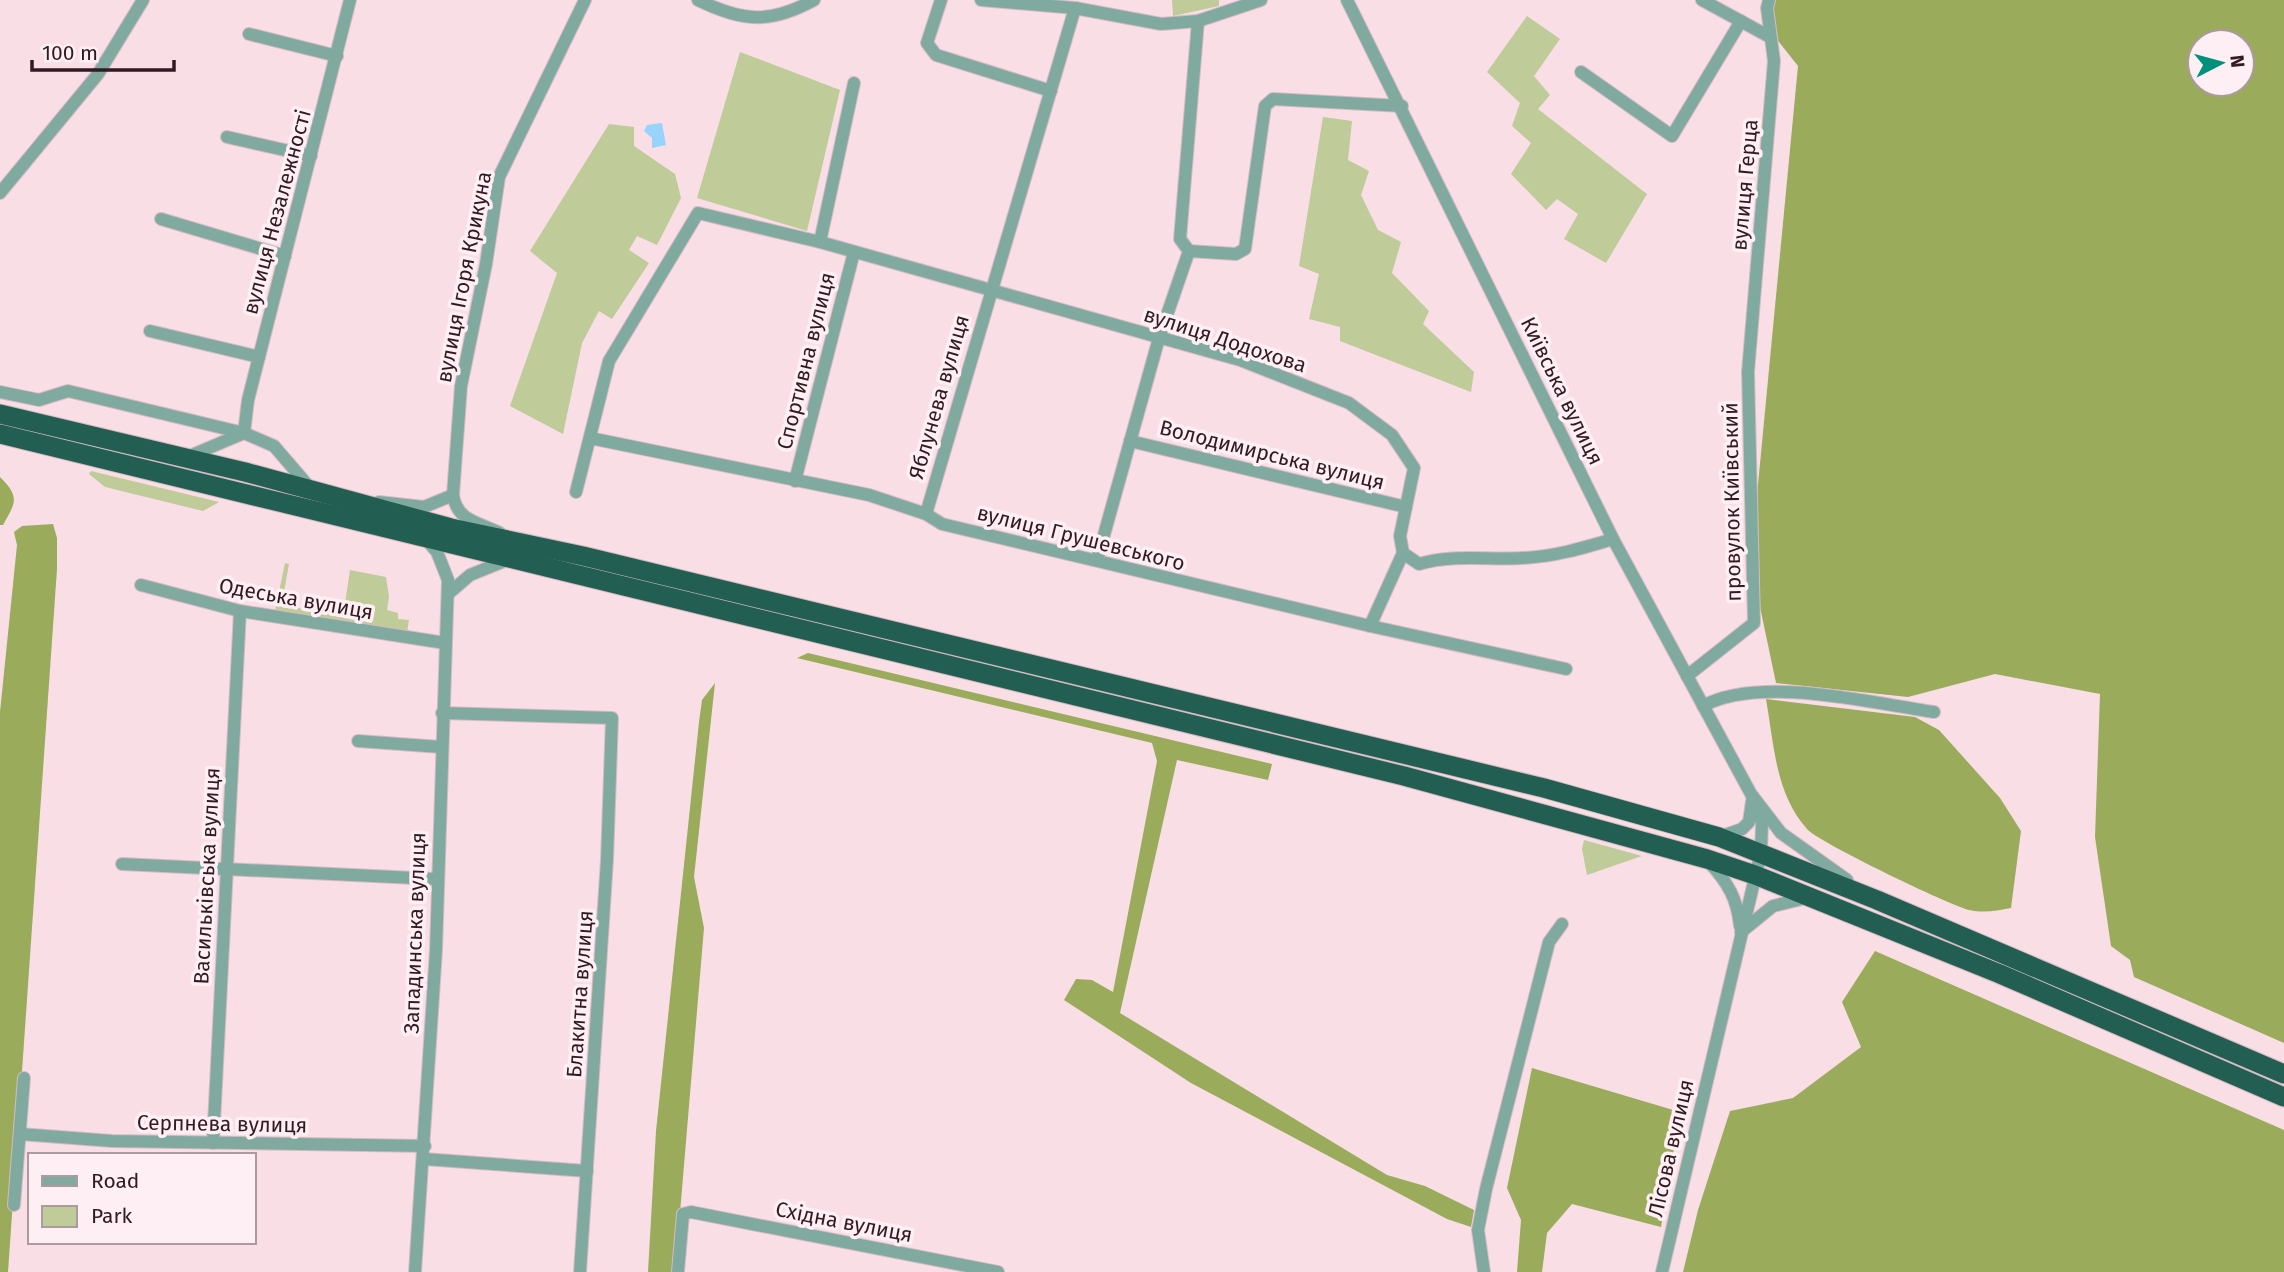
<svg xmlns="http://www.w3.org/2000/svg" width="2284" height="1272" font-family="'Fira Sans',sans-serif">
	<rect width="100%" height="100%" fill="#f9dee6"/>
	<g fill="#bfcb98">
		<path d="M1172 0H1219V6L1173 16Z"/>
		<path d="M1527 16 1560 39 1534 76 1550 95 1538 109 1647 194 1606 263 1564 239 1578 214 1557 199 1546 210 1511 174 1531 143 1512 126 1520 103 1487 72Z"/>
		<path d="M740 52 840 90 807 231 697 198Z"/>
		<path d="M1323 117 1352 121 1348 160 1369 171 1361 195 1378 230 1401 242 1392 273 1429 311 1423 324 1474 372 1471 392 1340 341V327L1309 319 1319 274 1299 266Z"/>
		<path d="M609 124 634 127V146L675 174 681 198 657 245 637 236 629 250 649 263 612 319 599 311 582 343 563 434 510 406 557 273 530 251Z"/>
		<path d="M91 471 219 502 203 511 105 487 89 474Z"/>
		<path d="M285 563 289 564 284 592 291 594 289 606 343 617 350 570 386 577 389 597 387 610 398 613V619L409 620 407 633 275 611Z"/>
		<path d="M1584 840 1642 856 1587 875 1582 849Z"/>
	</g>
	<g fill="#9bab5c" fill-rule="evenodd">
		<path d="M1769 0H2284V1043L2134 977 2130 960 2111 946 2095 837 2100 694 1995 674 1908 697 1776 683 1759 602 1757 495 1798 66 1775 37ZM2200 42H2242V84H2200Z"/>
		<path d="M0 477C20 497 16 502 3 525H0Z"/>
		<path d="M53 524 57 538V569L8 1272H0V712L17 545 14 532 22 526Z"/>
		<path d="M808 653 1272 764 1268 780 1177 760 1120 1013 1387 1175 1425 1186 1474 1210 1471 1227 1447 1219 1191 1083 1064 1000 1076 979 1092 980 1113 992 1157 761 1152 743 797 658Z"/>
		<path d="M715 683 694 877 704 928 675 1272H648L656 1131 699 722 702 700Z"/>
		<path d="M1766 699 1915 717 1939 730 2000 798 2021 831 2011 908C1996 911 1984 913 1969 910 1951 906 1816 841 1807 829 1775 793 1774 744 1766 699Z"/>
		<path d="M1875 951 2284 1130V1272H1683L1698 1210 1730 1111 1793 1098 1861 1047 1842 1002Z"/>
		<path d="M1532 1068 1680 1112 1661 1227 1572 1204 1547 1233 1542 1272H1517L1521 1220 1507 1188Z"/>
	</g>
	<path fill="#97d3fc" d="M662 123 666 145 652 148V138L644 131 647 125Z"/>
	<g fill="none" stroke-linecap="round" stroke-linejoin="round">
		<g stroke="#d5bbc3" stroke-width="14">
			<g id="minor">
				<path d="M698 0C743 22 770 24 814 0"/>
				<path d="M941 0 927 43 936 55 1051 91"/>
				<path d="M981 0 1075 8 1161 24 1198 21 1261 0"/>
				<path d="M1347 0 1613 539 1751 794 1781 833 1847 880"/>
				<path d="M1702 0 1770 37"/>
				<path d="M249 34 337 56"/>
				<path d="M1581 72 1672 136 1741 21"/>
				<path d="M227 137 311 156"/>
				<path d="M0 193 98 74 143 0"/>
				<path d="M161 219 285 256"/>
				<path d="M820 242 854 83"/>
				<path d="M1189 251 1236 254 1245 249 1265 106 1273 99 1402 106"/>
				<path d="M150 331 259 357"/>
				<path d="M0 392 39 400 68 391 244 433 248 400 350 0"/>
				<path d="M590 438 869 495 926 514 942 524 1370 626 1566 669"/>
				<path d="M1130 441 1406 507"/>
				<path d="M185 458 244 433 274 446 311 489"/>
				<path d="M795 481 854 252"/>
				<path d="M576 492 609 361 698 213 820 242 1240 360 1349 403 1392 435 1414 468 1400 536 1403 553 1419 564C1452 554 1487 560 1522 558 1553 557 1583 548 1613 539"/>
				<path d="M379 502 424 507 453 495"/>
				<path d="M926 514 1075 8"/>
				<path d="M500 533C478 522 457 521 453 495L461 386 486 264 499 177 585 0"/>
				<path d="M1097 560 1159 338 1189 251 1180 239 1198 21"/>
				<path d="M141 585 240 611 445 643"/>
				<path d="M448 594 470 575 507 560"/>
				<path d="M1370 626 1403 553"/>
				<path d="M1687 676 1754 623 1748 372 1774 61 1767 8 1769 0"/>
				<path d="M1703 706C1760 675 1871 703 1934 712"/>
				<path d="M442 713 612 718 607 860 580 1272"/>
				<path d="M358 741 441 747"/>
				<path d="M1719 837 1742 829 1749 822 1752 801"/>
				<path d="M1709 862C1728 883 1737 898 1740 926"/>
				<path d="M122 864 436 879"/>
				<path d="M1741 932 1773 906 1806 898"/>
				<path d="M20 1134 112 1141 425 1146"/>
				<path d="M213 1143 240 611"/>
				<path d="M424 1159 587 1171"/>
				<path d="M14 1205 24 1078"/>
				<path d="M415 1272 436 950 448 580 437 552 425 538"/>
				<path d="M678 1272 683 1214 691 1212 998 1272"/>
				<path d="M1484 1272 1478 1230 1486 1189 1549 942 1562 924"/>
				<path d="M1662 1272 1761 852 1762 823 1757 811"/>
			</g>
		</g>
		<g stroke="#d5bbc3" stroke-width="21">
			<g id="highway">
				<path d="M0 414 245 472 451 528 583 556 1544 788 1719 837 1877 900 2284 1074"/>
				<path d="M0 434 1404 776 1707 859 1755 875 2000 974 2284 1097"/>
			</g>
		</g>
		<use href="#minor" stroke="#80aaa0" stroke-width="12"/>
		<use href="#highway" stroke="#235e52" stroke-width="19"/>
	</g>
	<g text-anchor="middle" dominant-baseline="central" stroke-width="7" stroke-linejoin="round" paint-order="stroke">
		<g font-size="21" fill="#311a22" stroke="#fdeff3">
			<text transform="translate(1745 185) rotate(-85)">вулиця Герца</text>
			<text transform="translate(277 212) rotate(-75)">вулиця Незалежності</text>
			<text transform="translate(464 277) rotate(-79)">вулиця Ігоря Крикуна</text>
			<text transform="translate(1225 340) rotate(18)">вулиця Додохова</text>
			<text transform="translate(806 361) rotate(-76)">Спортивна вулиця</text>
			<text transform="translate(1562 391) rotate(64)">Київська вулиця</text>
			<text transform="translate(939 397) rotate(-74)">Яблунева вулиця</text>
			<text transform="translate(1272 455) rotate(14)">Володимирська вулиця</text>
			<text transform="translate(1732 502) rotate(-91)">провулок Київський</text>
			<text transform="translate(1081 538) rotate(14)">вулиця Грушевського</text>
			<text transform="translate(296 599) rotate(10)">Одеська вулиця</text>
			<text transform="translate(207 876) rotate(-87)">Васильківська вулиця</text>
			<text transform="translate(415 933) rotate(-88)">Западинська вулиця</text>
			<text transform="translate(580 994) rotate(-86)">Блакитна вулиця</text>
			<text transform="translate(222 1124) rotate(1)">Серпнева вулиця</text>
			<text transform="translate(1671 1148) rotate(-77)">Лісова вулиця</text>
			<text transform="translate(844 1222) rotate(11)">Східна вулиця</text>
		</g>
	</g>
	<rect x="28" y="1153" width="228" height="91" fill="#fdeff3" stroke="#ab9a9f" stroke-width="2"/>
	<rect x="42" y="1176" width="35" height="10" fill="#80aaa0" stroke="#ab9a9f" stroke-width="2"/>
	<text x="91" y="1188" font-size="21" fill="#311a22">Road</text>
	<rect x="42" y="1206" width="35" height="21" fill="#bfcb98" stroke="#ab9a9f" stroke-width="2"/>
	<text x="91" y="1223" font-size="21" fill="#311a22">Park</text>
	<g transform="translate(2221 63) rotate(84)"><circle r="33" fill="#fdeff3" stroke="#ab9a9f" stroke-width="2"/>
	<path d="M0-5L12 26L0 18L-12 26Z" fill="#00917d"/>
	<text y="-10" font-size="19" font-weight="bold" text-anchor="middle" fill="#311a22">N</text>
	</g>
	<path d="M32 60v10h142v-10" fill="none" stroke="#311a22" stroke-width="3.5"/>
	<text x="42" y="60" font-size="21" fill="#311a22" stroke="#fdeff3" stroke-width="5" paint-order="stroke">100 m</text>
</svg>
